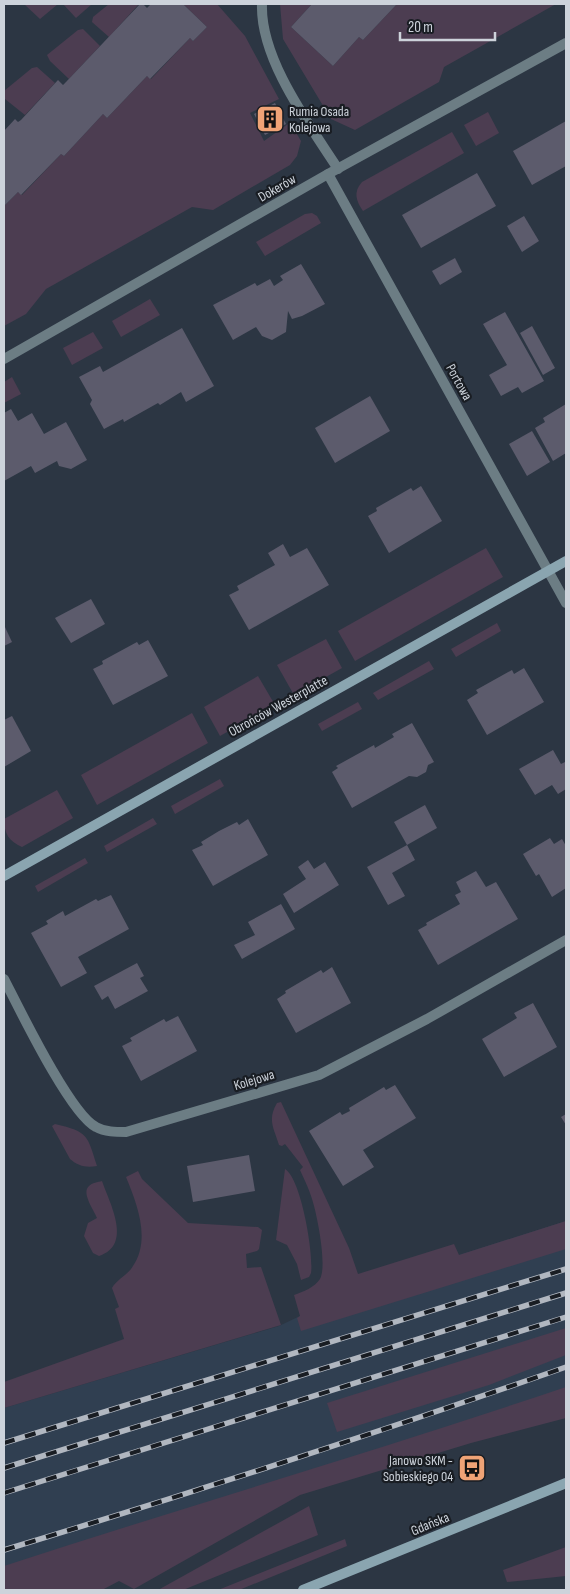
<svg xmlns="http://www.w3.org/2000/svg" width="570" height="1594" font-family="'Sofia Sans Condensed',sans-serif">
	<rect width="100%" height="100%" fill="#2c3643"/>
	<path fill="#303f51" d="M566 1221V1404L4 1579V1408L279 1326 300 1316 333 1295Z"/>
	<g fill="#4c3d51">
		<path d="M24 4H58L40 19Z"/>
		<path d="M63 4H92L76 18Z"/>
		<path d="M109 4H139L109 37 92 22 93 17Z"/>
		<path d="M183 4H217L245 36 279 99 250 113 264 141 288 124H291L301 141 297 156 290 165 213 210 192 207 46 289 26 314 4 326V206L18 192 22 195 61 154 64 156 103 114 107 118 147 76 151 79 190 38 193 41 207 27Z"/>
		<path d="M280 4H312L291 27 333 66 359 37 363 40 397 4H556L444 67 439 82 355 130 331 119 283 39Z"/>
		<path d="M83 29 100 46 69 79 50 61 47 55 78 30Z"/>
		<path d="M37 67 55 83 25 115 5 99 4 91 32 68Z"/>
		<path d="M488 112 499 133 476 146 464 125Z"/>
		<path d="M452 132 464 153 363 211C356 201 353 192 362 182Z"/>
		<path d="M312 213 317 216 321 223 265 256 256 242 305 214Z"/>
		<path d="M150 299 160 315 121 337 112 321Z"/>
		<path d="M93 332 103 348 72 365 63 348Z"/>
		<path d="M12 377 21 394 4 403V382Z"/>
		<path d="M486 548 503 577 355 661 338 631Z"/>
		<path d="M497 623 501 631 456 657 451 649Z"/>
		<path d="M326 639 342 668 294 695 277 665Z"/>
		<path d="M429 661 434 669 378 700 373 693Z"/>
		<path d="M258 676 275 705 220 736 204 707Z"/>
		<path d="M358 702 362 709 322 731 318 724Z"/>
		<path d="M192 713 208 743 97 805 81 775Z"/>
		<path d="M220 779 224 786 175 814 171 806Z"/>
		<path d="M57 790 73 818 22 847C9 841 4 834 4 819Z"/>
		<path d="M153 818 157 824 107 852 104 846Z"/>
		<path d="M85 858 88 863 38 892 35 886Z"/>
		<path d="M281 1102 349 1248 358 1274 454 1244 459 1255 566 1221V1249L301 1331 297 1318 300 1316 294 1295C303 1292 315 1287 320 1279 327 1266 318 1221 314 1206 311 1193 305 1181 300 1170L303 1167 285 1144 282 1146 279 1145C274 1128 267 1120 277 1103Z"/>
		<path d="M55 1124C89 1132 87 1135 97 1166 86 1168 78 1166 70 1159L52 1126Z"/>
		<path d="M285 1169C301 1178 314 1254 311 1273L309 1277 301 1280 297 1264 287 1245 276 1240Z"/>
		<path d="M138 1171 142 1179 188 1223 258 1227 262 1230 259 1249 257 1251 246 1254 247 1268 261 1267 281 1325 4 1408V1382L124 1339 115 1309 119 1307 112 1288C117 1279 128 1275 133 1266 151 1239 137 1204 126 1177Z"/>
		<path d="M102 1181C110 1204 133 1245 99 1256L93 1253 84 1236 88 1223 97 1218C94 1210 81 1193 89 1186 92 1183 98 1182 102 1181Z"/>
		<path d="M566 1328V1355L489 1385 337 1432 327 1403Z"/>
		<path d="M566 1387V1418L471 1443 300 1495 134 1589 119 1581 102 1590H4V1566C191 1505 380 1450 566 1387Z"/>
		<path d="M309 1506 318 1535 183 1590H158Z"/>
		<path d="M345 1539 347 1546 239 1590H218Z"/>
		<path d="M566 1547V1576L507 1582 503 1570Z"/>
	</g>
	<g fill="#5c5b6c">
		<path d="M140 4H143L147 8 151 4H183L207 27 193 41 190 38 150 79 147 76 107 118 103 114 64 156 61 154 21 195 18 192 4 206V131L15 119 18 122 21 120 58 80 63 85 66 82Z"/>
		<path d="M312 4H397L363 40 359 37 333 66 291 27Z"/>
		<path d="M275 103 286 124 265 135 254 114Z"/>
		<path d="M566 121V166L532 185 513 151Z"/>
		<path d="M477 173 496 206 421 248 402 215Z"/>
		<path d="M524 216 539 241 522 252 507 226Z"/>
		<path d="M455 258 462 272 440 285 432 271Z"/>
		<path d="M301 264 325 304 302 316 292 319 288 311 286 332 272 340 262 336 256 327 233 340 213 305 255 283 257 286 270 279 274 286 283 280 280 276Z"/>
		<path d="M505 312 544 381 522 393 518 387 501 396 489 375 507 365 483 324Z"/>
		<path d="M532 326 555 368 543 375 520 333Z"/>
		<path d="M182 328 214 386 186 402 181 392 160 405 158 403 124 422 123 419 104 429 90 404 92 400 79 377 100 366 103 372Z"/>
		<path d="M370 396 390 431 335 463 315 428Z"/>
		<path d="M566 404V453L553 461 535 428 545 422 543 418Z"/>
		<path d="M11 409 18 421 32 413 44 434 66 422 87 460 71 469 59 466 57 461 35 473 31 466 4 481V413Z"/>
		<path d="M532 431 550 462 527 476 509 444Z"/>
		<path d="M421 486 442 521 389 553 368 516 377 511 376 508 411 488 413 491Z"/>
		<path d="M283 544 290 557 307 548 329 585 249 630 229 595 239 590 237 586 275 565 268 553Z"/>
		<path d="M91 599 105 624 71 643 55 618Z"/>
		<path d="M4 625 12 642 4 646Z"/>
		<path d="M148 640 168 676 113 705 93 669 103 664 102 661 137 642 139 645Z"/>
		<path d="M524 668 544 702 487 735 467 700 478 693 476 690 512 670 514 674Z"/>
		<path d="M12 716 31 751 4 767V720Z"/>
		<path d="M412 723 434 762 428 765 426 772 417 777 409 776 352 808 332 772 338 768 336 766 374 745 375 748 394 737 392 734Z"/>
		<path d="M553 750 561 764 565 762 566 765V789L558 794 552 785 535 795 519 769Z"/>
		<path d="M425 805 437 828 407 845 394 822Z"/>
		<path d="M248 819 268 855 213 886 192 850 203 845 201 842 219 831 237 822 239 825Z"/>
		<path d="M550 838 554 844 562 839 566 846V888L552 897 539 874 536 876 523 854Z"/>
		<path d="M407 845 415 860 392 873 405 896 388 905 367 867Z"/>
		<path d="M308 860 314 869 325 862 339 885 294 913 283 894 306 879 298 867Z"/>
		<path d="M476 871 486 887 496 882 518 919 438 965 418 930 427 925 426 923 460 904 455 895 461 892 456 882Z"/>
		<path d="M111 895 129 929 78 957 87 973 61 987 31 933 48 924 46 921 63 911 65 916 96 899 98 901Z"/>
		<path d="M281 904 295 929 242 959 234 945 255 935 248 922Z"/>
		<path d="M137 963 144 976 140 978 148 991 115 1009 108 996 102 1000 94 986Z"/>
		<path d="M332 967 351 1003 296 1033 277 999 286 993 285 991 302 981 321 970 323 973Z"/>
		<path d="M533 1003 557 1047 504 1077 482 1039 517 1018 514 1013Z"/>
		<path d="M178 1016 197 1051 141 1081 122 1046 132 1041 130 1038 164 1019 166 1022Z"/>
		<path d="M395 1085 416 1118 363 1150 374 1167 343 1186 309 1131 340 1112 342 1115 350 1111 349 1108 384 1087 386 1090Z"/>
		<path d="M566 1114V1125L561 1117Z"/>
		<path d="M249 1155 255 1191 193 1202 187 1166Z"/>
	</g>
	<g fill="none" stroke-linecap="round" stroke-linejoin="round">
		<g stroke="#6c7d84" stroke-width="10">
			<path d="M262 4C260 59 309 124 338 169"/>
			<path d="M328 174 566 603"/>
			<path d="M4 359 328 174 566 43"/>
			<path d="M4 979C19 1008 70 1114 96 1127 105 1132 116 1132 126 1132L319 1075 427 1019 566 940"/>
		</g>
		<g stroke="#8aa5b0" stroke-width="10">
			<path d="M4 876 566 561"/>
			<path d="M303 1590 566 1483"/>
		</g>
		<g stroke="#b1b7c0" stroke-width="5.5">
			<g id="rail">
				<path d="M4 1443 566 1269"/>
				<path d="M4 1468 566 1293"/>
				<path d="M4 1493 566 1317"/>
				<path d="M4 1550C192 1493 380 1432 566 1367"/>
			</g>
		</g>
		<use href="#rail" stroke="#191d23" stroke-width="4" stroke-dasharray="11" stroke-linecap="butt"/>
	</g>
	<defs>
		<g id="building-square" transform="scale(1.4375)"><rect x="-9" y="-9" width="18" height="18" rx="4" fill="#efa376" stroke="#191d23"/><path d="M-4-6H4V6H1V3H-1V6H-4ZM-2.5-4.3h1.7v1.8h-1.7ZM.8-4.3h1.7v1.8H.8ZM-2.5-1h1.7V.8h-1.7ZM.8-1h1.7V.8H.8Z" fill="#111"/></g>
		<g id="bus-square" transform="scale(1.4375)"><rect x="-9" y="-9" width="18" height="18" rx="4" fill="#efa376" stroke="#191d23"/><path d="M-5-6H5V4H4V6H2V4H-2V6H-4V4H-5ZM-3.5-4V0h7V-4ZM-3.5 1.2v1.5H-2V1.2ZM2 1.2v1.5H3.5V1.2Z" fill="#111"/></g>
	</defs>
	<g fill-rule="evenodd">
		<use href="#building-square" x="270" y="119"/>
		<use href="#bus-square" x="472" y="1468"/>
	</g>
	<g text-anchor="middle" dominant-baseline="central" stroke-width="4.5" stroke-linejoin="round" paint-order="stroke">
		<g font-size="14" fill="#cdd3db" stroke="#191d23" text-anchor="start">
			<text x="289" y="111">Rumia Osada<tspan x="289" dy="16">Kolejowa</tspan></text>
			<text x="453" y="1460" text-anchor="end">Janowo SKM -<tspan x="453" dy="16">Sobieskiego 04</tspan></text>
		</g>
		<g font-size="14" fill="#cdd3db" stroke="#191d23">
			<text transform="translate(277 188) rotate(-30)">Dokerów</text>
			<text transform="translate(459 382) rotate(61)">Portowa</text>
			<text transform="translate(278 706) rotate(-29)">Obrońców Westerplatte</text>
			<text transform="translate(254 1080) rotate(-17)">Kolejowa</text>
			<text transform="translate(430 1524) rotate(-22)">Gdańska</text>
		</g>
	</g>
	<rect width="570" height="1594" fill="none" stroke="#cdd3db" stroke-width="10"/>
	<path d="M400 32v8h95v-8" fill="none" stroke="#cdd3db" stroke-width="2.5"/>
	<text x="408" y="32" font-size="15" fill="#cdd3db" stroke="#191d23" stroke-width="4" paint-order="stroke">20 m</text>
</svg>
